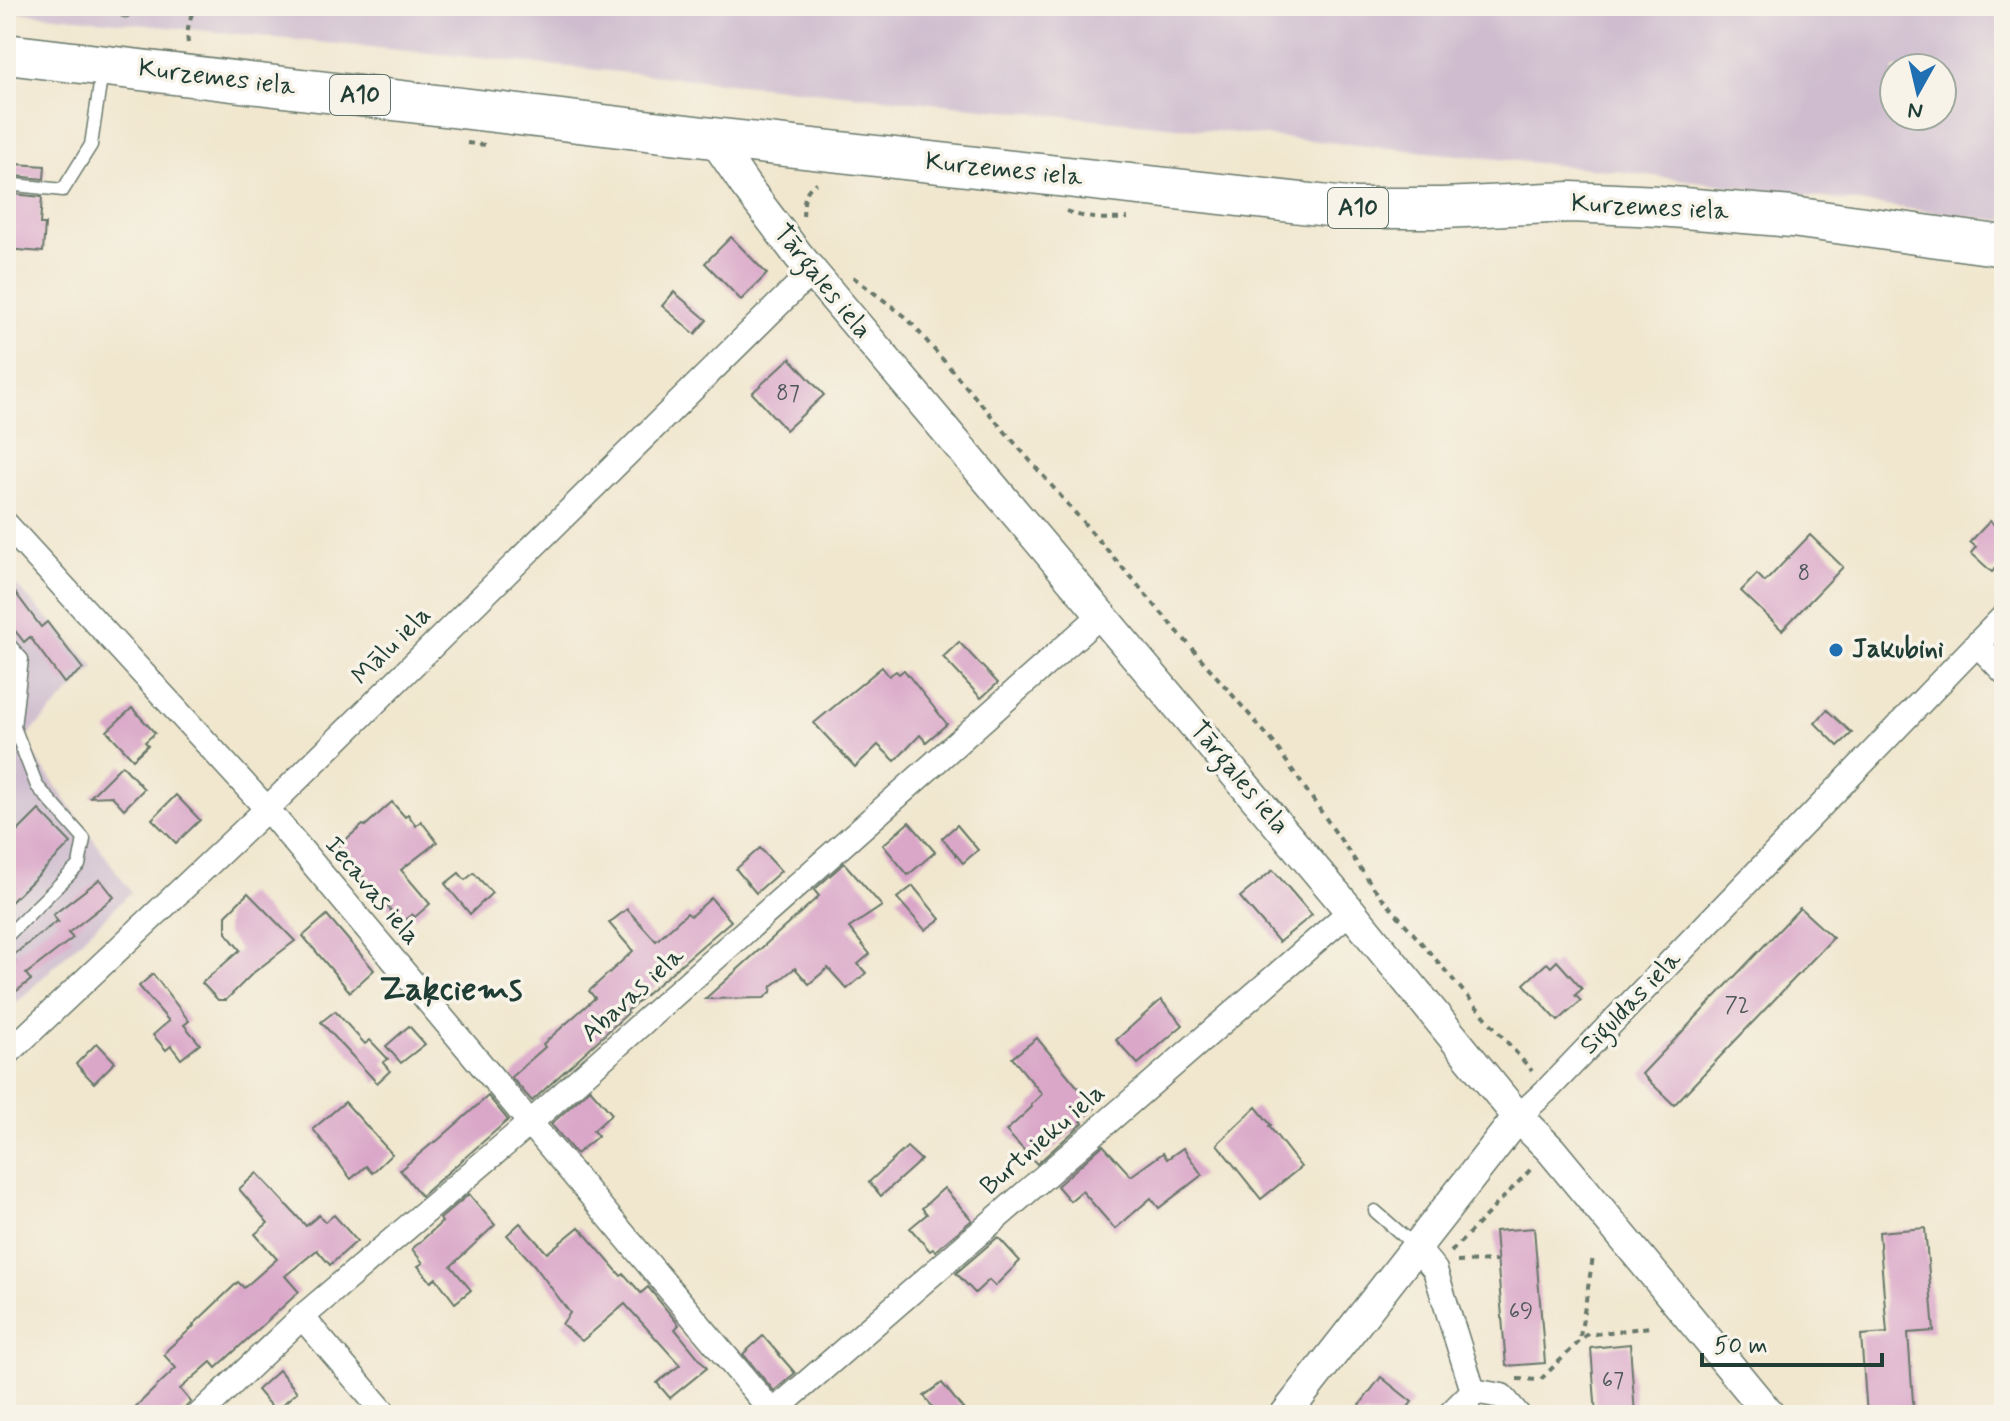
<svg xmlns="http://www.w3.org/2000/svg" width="2010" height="1421" font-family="Mynerve,sans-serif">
	<rect width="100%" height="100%" fill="#f7f3e8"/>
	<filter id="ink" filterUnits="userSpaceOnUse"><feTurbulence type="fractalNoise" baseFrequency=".0125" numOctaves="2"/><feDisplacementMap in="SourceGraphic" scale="16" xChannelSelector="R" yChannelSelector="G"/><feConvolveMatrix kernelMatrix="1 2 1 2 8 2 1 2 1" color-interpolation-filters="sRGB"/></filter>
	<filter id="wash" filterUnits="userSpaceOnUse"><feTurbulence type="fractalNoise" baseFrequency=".006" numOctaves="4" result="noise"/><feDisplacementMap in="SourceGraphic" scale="32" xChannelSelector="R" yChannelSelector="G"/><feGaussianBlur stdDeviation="1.8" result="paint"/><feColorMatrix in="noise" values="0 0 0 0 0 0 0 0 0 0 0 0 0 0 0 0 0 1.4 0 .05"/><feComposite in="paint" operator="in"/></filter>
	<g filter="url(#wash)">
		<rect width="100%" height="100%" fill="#f1e7cf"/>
		<g fill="#cfbdcf" fill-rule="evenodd">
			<path d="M6 6H2004V221L1608 170 6 11ZM1894 68H1942V116H1894Z"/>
			<path d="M6 575 95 667 23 740 131 892 6 1013Z"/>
		</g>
		<g id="blocks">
			<g fill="#daa7c9">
				<path d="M16 164 45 166 44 179 15 176Z"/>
				<path d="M13 194 42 197 40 224H45L43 252 6 249V221H10Z"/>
				<path d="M731 237 767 274 741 300 705 263Z"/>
				<path d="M674 292 707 320 695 334 662 306Z"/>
				<path d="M790 358 824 395 786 430 752 393Z"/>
				<path d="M1990 521 2004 534V560L1992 572 1971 553 1976 547 1970 542Z"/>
				<path d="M1810 535 1843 567 1782 630 1741 591 1757 574 1765 582Z"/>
				<path d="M6 580 41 627 47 622 83 669 64 683 30 637 24 642 6 619Z"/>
				<path d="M959 642 998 683 981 698 943 657Z"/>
				<path d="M882 667 889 676 896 671 899 674 904 670 947 724 926 742 920 735 895 761 878 745 855 767 814 723Z"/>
				<path d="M132 708 155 733 145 742 148 745 133 759 107 731Z"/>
				<path d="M1827 710 1852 733 1838 746 1815 723Z"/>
				<path d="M122 765 144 789 124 809 112 796 90 797Z"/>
				<path d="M176 795 200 820 176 843 152 819Z"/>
				<path d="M392 802 405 817 408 814 416 826 421 821 437 842 401 870 430 904 415 917 412 914 401 923 338 846 363 825 365 826Z"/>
				<path d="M39 810 71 843 6 907V843Z"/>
				<path d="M909 822 935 852 908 875 883 845Z"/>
				<path d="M957 825 978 850 963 863 942 838Z"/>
				<path d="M760 848 781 871 756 893 736 869Z"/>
				<path d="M844 863 882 906 849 928 870 954 858 964 866 973 847 989 828 968 809 984 795 968 772 986 771 992 764 998 705 999 819 896 814 890Z"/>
				<path d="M1273 870 1312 915 1279 942 1240 897Z"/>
				<path d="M459 873 465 880 474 873 492 893 470 914 445 884Z"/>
				<path d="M100 879 114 897 68 933 73 938 26 974 31 980 6 999V970L15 962 11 957 57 921 59 923 53 915Z"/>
				<path d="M913 886 940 919 925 930 897 898Z"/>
				<path d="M248 893 295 941 253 973 226 1000H218L202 983 240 950 226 933V915Z"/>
				<path d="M711 898 731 921 627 1011 628 1013 532 1101 511 1077 545 1047 543 1044 595 998 589 991 633 951 609 923 627 909 656 941 687 913 691 916Z"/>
				<path d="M1800 908 1833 938 1674 1105 1642 1074Z"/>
				<path d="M327 915 374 970 350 992 303 936Z"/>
				<path d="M1557 961 1582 989 1575 995 1581 1001 1558 1021 1524 984 1547 963 1551 967Z"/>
				<path d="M153 974 189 1021 184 1025 200 1044 181 1059 171 1046 166 1050 153 1035 169 1021 139 986Z"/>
				<path d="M1161 1000 1183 1025 1138 1064 1116 1040Z"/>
				<path d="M335 1011 365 1044 370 1040 388 1059 383 1063 390 1071 377 1083 321 1022Z"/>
				<path d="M409 1026 425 1044 401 1063 386 1046Z"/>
				<path d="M1037 1038 1095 1108 1081 1121 1083 1123 1037 1164 1006 1131 1032 1107 1031 1105 1042 1094 1012 1058Z"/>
				<path d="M97 1043 115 1062 94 1083 76 1064Z"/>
				<path d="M590 1089 612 1114 593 1131 598 1136 576 1154 551 1124Z"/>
				<path d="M488 1096 508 1120 421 1196 400 1170 435 1141 436 1142Z"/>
				<path d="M345 1102 392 1154 372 1173 366 1166 351 1179 313 1129Z"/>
				<path d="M1256 1107 1271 1125 1269 1126 1301 1167 1261 1199 1217 1144Z"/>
				<path d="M1103 1145 1131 1176 1163 1153 1167 1159 1183 1148 1202 1175 1159 1208 1151 1198 1115 1229 1082 1191 1070 1201 1057 1186Z"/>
				<path d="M907 1147 921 1160 881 1196 869 1182Z"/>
				<path d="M257 1173 306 1226 319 1215 325 1222 334 1215 357 1241 330 1265 317 1250 285 1276 299 1292 216 1368 211 1362 180 1389 191 1402 178 1415H127L176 1368 164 1355 168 1349 194 1326 193 1325 238 1282 244 1288 277 1259 255 1234 268 1223 239 1189Z"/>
				<path d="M944 1188 972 1220 935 1251 933 1249 930 1251 910 1228 927 1214 922 1208Z"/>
				<path d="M469 1194 495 1225 451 1266 471 1290 455 1303 436 1278 431 1282 418 1266 423 1263 412 1249 442 1222 440 1219Z"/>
				<path d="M520 1223 547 1253 579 1227 621 1276 624 1274 641 1293 648 1287 679 1325 675 1329 707 1368 670 1398 657 1383 680 1365 625 1304 582 1341 562 1324 570 1313 534 1265 507 1235Z"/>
				<path d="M1534 1228 1545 1363 1506 1366 1495 1231Z"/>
				<path d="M1925 1228 1934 1331 1908 1333 1914 1415H1867L1861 1335 1887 1333 1879 1232Z"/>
				<path d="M998 1237 1020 1261 995 1286 989 1280 975 1293 956 1273Z"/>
				<path d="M763 1336 795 1373 774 1391 743 1354Z"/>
				<path d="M1630 1344 1635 1415H1596L1591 1348Z"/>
				<path d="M279 1370 297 1392 275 1411 257 1390Z"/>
				<path d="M1381 1377 1412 1402 1402 1415H1352Z"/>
				<path d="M942 1383 968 1415H939L924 1396Z"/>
			</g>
		</g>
	</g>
	<g filter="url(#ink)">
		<use href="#blocks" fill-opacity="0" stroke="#68786a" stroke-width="2"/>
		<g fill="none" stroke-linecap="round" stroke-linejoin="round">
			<g stroke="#68786a" stroke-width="15">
				<g id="service">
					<path d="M125 11 129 6"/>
					<path d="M6 184 63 190 91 145 102 71"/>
					<path d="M6 641 22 659 14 727 37 786 84 839 79 865 6 937"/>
					<path d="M1375 1211 1415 1246"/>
					<path d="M1473 1394V1415"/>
				</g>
			</g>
			<g stroke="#68786a" stroke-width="27">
				<g id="minor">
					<path d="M6 524 267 809 775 1415"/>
					<path d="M1977 644 2004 672"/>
					<path d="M6 1055 267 809 794 289 814 273"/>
					<path d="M1518 1117 1548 1089 2004 616"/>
					<path d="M1416 1247 1435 1270 1473 1391 1449 1415"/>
					<path d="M302 1317 386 1415"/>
					<path d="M1473 1391 1502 1396 1518 1415"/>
					<path d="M773 1412 1339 921 1352 913"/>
					<path d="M199 1415 302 1317 530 1123 1102 614"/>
				</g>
			</g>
			<g stroke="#68786a" stroke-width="33">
				<g id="tertiary">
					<path d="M713 138 745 185 798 255 1352 913 1518 1117 1551 1150 1770 1415"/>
					<path d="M1285 1415 1518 1117"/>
				</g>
			</g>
			<g stroke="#68786a" stroke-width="43">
				<path id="trunk" d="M6 54 713 138 1347 208H1443L1571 202 1659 206 1792 217 2004 246"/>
			</g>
			<g stroke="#68786a" stroke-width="4" stroke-dasharray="6 6" stroke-linecap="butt">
				<path d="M188 43C186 30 190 18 195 6"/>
				<path d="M467 143 486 145"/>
				<path d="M1066 211C1086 219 1106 220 1128 218"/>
				<path d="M803 216C804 203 803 189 817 183"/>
				<path d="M853 277 906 317 1273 742 1374 888 1532 1071"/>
				<path d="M1451 1252 1531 1169"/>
				<path d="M1457 1262 1497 1261"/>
				<path d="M1580 1337 1593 1257"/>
				<path d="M1517 1379 1540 1380 1586 1335 1651 1327"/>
				<path d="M1707 1415 1714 1406"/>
			</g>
			<use href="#service" stroke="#fff" stroke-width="12"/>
			<use href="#minor" stroke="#fff" stroke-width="24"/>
			<use href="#tertiary" stroke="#fff" stroke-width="30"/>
			<use href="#trunk" stroke="#fff" stroke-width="40"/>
		</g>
	</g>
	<circle fill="#1f6fb2" stroke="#f7f3e8" stroke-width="3" cx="1836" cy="650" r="8"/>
	<g text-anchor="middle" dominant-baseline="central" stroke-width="7" stroke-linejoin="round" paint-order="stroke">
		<g font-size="22" fill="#4e5859">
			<text x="788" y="394">87</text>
			<text x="1804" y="574">8</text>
			<text x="1737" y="1006">72</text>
			<text x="1521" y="1312">69</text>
			<text x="1613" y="1381">67</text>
		</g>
		<g fill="#f7f3e8" stroke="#60746a" stroke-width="2">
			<rect x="330" y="75" width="60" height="40" rx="6"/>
			<rect x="1328" y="188" width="60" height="40" rx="6"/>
		</g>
		<g font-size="24" font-weight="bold" fill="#1f3d34">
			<text x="360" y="95">A10</text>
			<text x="1358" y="208">A10</text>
		</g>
		<g font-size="26" fill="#1f3d34" stroke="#f7f3e8">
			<text transform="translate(217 78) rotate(7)">Kurzemes iela</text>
			<text transform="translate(1004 170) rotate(6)">Kurzemes iela</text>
			<text transform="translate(1650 208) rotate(3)">Kurzemes iela</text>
			<text transform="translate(822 282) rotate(51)">Tārgales iela</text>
			<text transform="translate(392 646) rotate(-45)">Mālu iela</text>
			<text transform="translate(1239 778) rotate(50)">Tārgales iela</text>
			<text transform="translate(372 891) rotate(50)">Iecavas iela</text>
			<text transform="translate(633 995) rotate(-42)">Abavas iela</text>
			<text transform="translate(1631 1003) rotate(-46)">Siguldas iela</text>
			<text transform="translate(1043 1140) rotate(-41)">Burtnieku iela</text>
		</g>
		<g font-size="26" font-weight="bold" fill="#1f3d34" stroke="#f7f3e8" text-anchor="start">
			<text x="1852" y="650">Jakubini</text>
		</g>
		<g font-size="34" font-weight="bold" fill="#1f3d34" stroke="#f7f3e8">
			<text x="451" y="989">Zaķciems</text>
		</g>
	</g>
	<rect width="2010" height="1421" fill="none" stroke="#f7f3e8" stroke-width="32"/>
	<g transform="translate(1918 92) rotate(188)"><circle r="38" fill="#f7f3e8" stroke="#a1aaa0" stroke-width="2"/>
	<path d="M0-6L14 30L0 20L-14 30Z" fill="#1f6fb2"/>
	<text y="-12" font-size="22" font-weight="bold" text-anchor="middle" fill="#1f3d34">N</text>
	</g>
	<path d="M1702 1353v12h180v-12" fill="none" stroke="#1f3d34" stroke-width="4"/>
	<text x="1714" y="1353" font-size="24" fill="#1f3d34" stroke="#f7f3e8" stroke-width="6" paint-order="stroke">50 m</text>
</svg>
